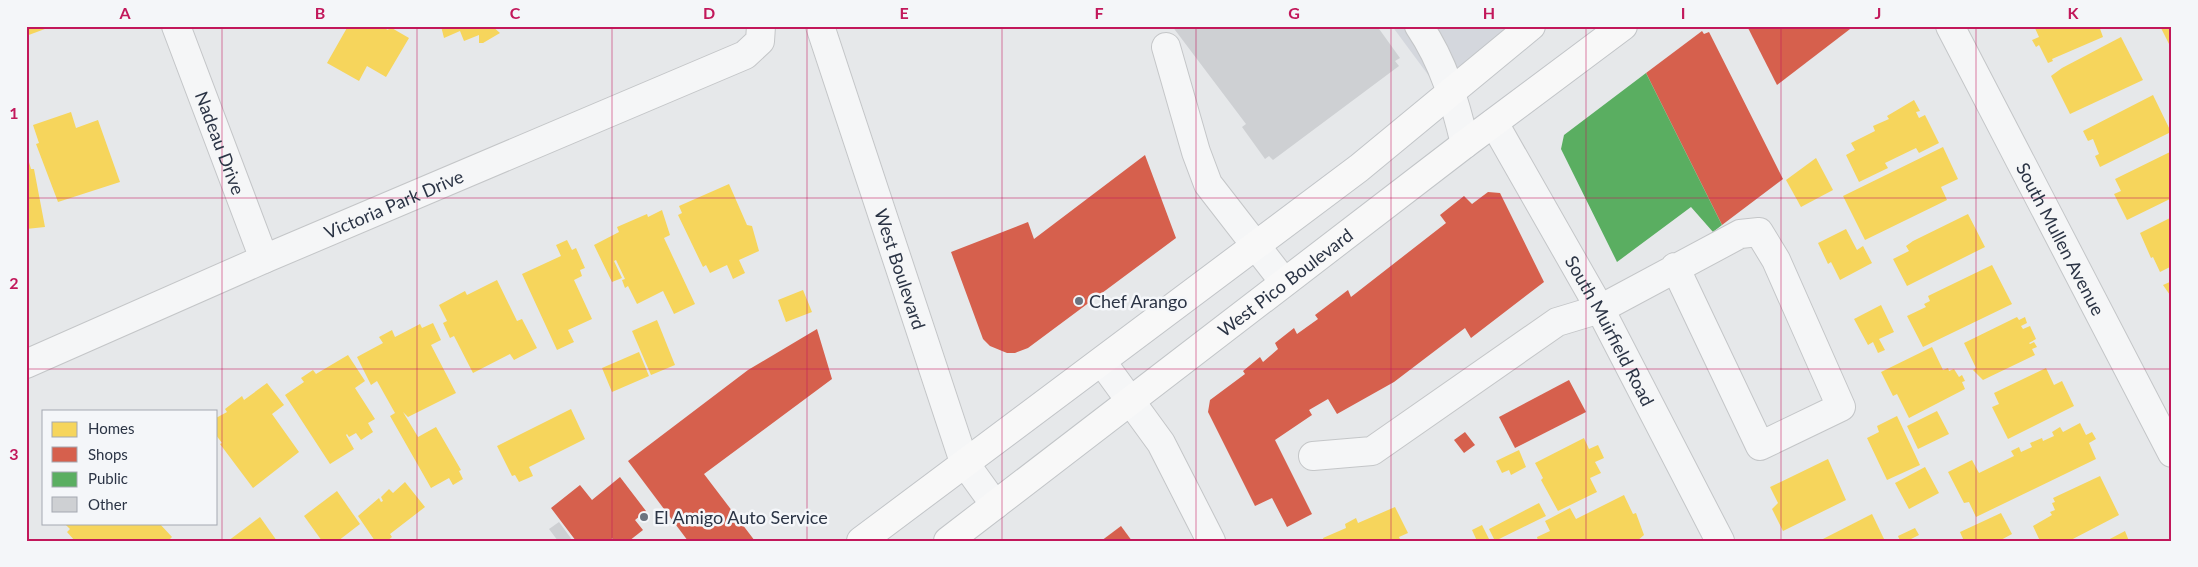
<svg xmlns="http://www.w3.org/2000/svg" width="2198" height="567" font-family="Lato,sans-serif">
	<rect width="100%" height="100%" fill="#e6e8ea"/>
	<path fill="#d4d7dd" d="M1392 26H1545L1446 99Z"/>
	<g fill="#f6d55c">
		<path d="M26 26H53L26 36Z"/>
		<path d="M348 26H380L388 30 390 27 409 38 386 77 367 66 359 81 327 63Z"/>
		<path d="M441 26H492L500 33 483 43H479V35L464 41 460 31 444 38Z"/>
		<path d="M2034 26H2099L2103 37 2052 59 2053 61 2048 63 2039 45 2036 47 2032 40 2039 37Z"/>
		<path d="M2160 26H2172V50Z"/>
		<path d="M2121 37 2143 80 2070 114 2051 76 2062 68Z"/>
		<path d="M2153 95 2171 132 2100 167 2095 156 2099 154 2093 139 2088 141 2083 131Z"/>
		<path d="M1914 100 1920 111 1916 112 1919 118 1925 115 1939 143 1919 153 1916 148 1885 163 1888 168 1859 182 1846 155 1855 150 1851 143 1875 131 1873 126 1889 119 1887 116Z"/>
		<path d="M71 112 76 128 98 120 120 182 58 202 36 144 39 143 33 125Z"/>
		<path d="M1943 147 1958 179 1941 187 1947 200 1865 240 1843 196Z"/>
		<path d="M2172 151V198L2127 220 2114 194 2121 191 2115 179Z"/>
		<path d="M26 152 31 169H34L45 227 26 229Z"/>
		<path d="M1816 158 1833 190 1801 207 1786 180Z"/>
		<path d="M729 184 747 225 752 226 759 251 739 260 745 273 733 279 727 265 710 273 706 265 703 267 678 215 682 213 679 206Z"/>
		<path d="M662 210 670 235 664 238 695 304 674 314 663 291 637 304 628 286 625 288 622 280 625 279 616 260 614 261 622 278 612 282 594 245 619 232 617 227 647 214 648 217Z"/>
		<path d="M1968 214 1985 247 1907 286 1893 259 1909 251 1906 246 1913 241Z"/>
		<path d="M2172 217V266L2160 272 2153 257 2151 258 2140 233Z"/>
		<path d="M1846 229 1857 250 1863 246 1872 263 1840 280 1831 262 1828 264 1818 243Z"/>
		<path d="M567 240 572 250 576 248 585 268 580 270 582 276 574 280 592 319 568 330 574 342 557 350 522 274 561 256 556 245Z"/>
		<path d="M1992 265 2012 304 1923 347 1907 316 1926 307 1924 304 1930 301 1928 296Z"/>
		<path d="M497 280 517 321 522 319 537 348 514 360 510 354 473 373 454 336 450 338 443 323 447 321 439 305 465 291 467 295Z"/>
		<path d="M2172 281V298L2163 285Z"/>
		<path d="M803 290 812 312 786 322 778 300Z"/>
		<path d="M1881 305 1894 332 1879 339 1885 350 1878 353 1873 342 1868 345 1854 319Z"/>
		<path d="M2017 317 2019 320 2025 317 2027 323 2021 326 2023 329 2030 326 2036 339 2029 343 2030 344 2034 342 2037 347 2032 349 2035 355 1983 380 1973 370 1976 368 1964 343Z"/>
		<path d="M657 320 675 365 651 375 632 331Z"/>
		<path d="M433 323 441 340 431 345 456 393 408 417 403 412 418 437 436 427 461 470 459 471 463 479 453 485 449 478 431 488 390 416 395 413 377 381 371 385 357 357 383 343 379 337 392 330 395 337 420 324 422 328Z"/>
		<path d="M1932 347 1943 370 1948 368 1949 371 1954 369 1959 377 1962 375 1965 381 1962 382 1965 389 1909 418 1897 394 1893 396 1881 372Z"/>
		<path d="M639 352 649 376 612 392 602 368Z"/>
		<path d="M348 355 365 381 355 388 375 419 368 423 373 432 361 440 356 433 349 437 347 434 346 435 354 449 330 464 285 395 304 382 301 378 313 370 316 374Z"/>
		<path d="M2046 368 2054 385 2062 381 2074 406 2008 439 1992 407 1999 404 1994 393Z"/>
		<path d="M267 383 284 405 272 414 299 452 253 488 220 444 222 443 216 435V418L227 412 225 409 242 396 244 400Z"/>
		<path d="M571 409 585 439 529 467 533 476 519 482 515 475 512 476 497 446Z"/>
		<path d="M1937 411 1949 434 1918 449 1907 426Z"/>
		<path d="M1897 416 1920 465 1887 480 1867 438 1879 432 1877 426Z"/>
		<path d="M2080 423 2086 435 2092 432 2096 439 2089 443 2096 459 1976 517 1969 502 1964 503 1948 472 1972 460 1979 473 2014 456 2011 451 2019 447 2021 452 2032 447 2030 443 2042 438 2043 441 2054 436 2052 432 2060 427 2063 432Z"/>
		<path d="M1584 438 1589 449 1598 445 1604 458 1595 462 1601 473 1590 478 1597 492 1558 511 1541 480 1543 478 1535 463Z"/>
		<path d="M1519 450 1526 467 1511 475 1509 470 1502 473 1496 461Z"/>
		<path d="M1828 459 1846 500 1783 531 1772 509 1778 503 1770 487Z"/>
		<path d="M1925 467 1939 493 1909 509 1895 483Z"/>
		<path d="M2100 476 2119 515 2069 541H2040L2033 526 2052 515 2050 512 2055 510 2052 503 2055 502 2053 498Z"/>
		<path d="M405 482 425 507 390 534 392 537 387 541H375L358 516 379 498 381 502 383 501 381 497 389 489 393 493Z"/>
		<path d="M337 491 360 524 338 541H322L304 516Z"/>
		<path d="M1624 495 1633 514 1636 513 1644 535 1637 541H1538L1537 537 1550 531 1545 521 1570 508 1576 519Z"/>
		<path d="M1539 503 1546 516 1495 541 1489 529Z"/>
		<path d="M1395 507 1408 533 1399 537 1401 541H1324L1323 538 1346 528 1345 524 1356 518 1358 523Z"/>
		<path d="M2001 513 2012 534 1999 541H1964L1960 532Z"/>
		<path d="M1872 514 1885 541H1819Z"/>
		<path d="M260 517 277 541H228Z"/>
		<path d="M64 523H159L172 537 168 541H75L67 532 70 529Z"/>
		<path d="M1482 525 1490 541H1477L1472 530Z"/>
		<path d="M1915 528 1919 535 1907 541H1900L1898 536Z"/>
		<path d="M2125 531 2129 541H2106Z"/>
	</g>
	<g fill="#d6604d">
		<path d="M1747 26H1854L1777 85Z"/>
		<path d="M1702 31 1704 34 1709 32 1783 179 1722 225 1646 73Z"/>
		<path d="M1145 155 1176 238 1028 348 1015 353H1007L990 346 983 339 951 252 1028 222 1034 239Z"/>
		<path d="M1488 192 1500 193 1544 282 1471 338 1465 328 1394 382 1337 414 1328 399 1309 410 1312 415 1275 440 1312 514 1287 527 1272 498 1255 506 1208 412 1210 400 1245 374 1243 371 1260 357 1263 362 1278 349 1275 343 1294 328 1297 334 1318 319 1315 315 1348 290 1351 297 1446 223 1440 215 1464 196 1472 204Z"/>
		<path d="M817 329 832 379 704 474 755 541H688L628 461 748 370Z"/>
		<path d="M1569 380 1586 412 1515 448 1499 417Z"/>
		<path d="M1465 432 1475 445 1464 453 1454 440Z"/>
		<path d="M620 477 646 511 635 520 643 530 629 541H614L612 538 611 541H576L551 508 580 485 592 500Z"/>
		<path d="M1121 526 1132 541H1101Z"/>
	</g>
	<path fill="#5aae61" d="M1646 73 1722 225 1713 232 1691 207 1617 262 1561 149 1564 135Z"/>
	<g fill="#ced0d3">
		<path d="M1172 26H1369L1371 29 1377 26 1400 58 1395 61 1399 66 1273 160 1269 156 1265 159 1242 127 1246 124Z"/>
		<path d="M559 522 573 541H558L549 529Z"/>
	</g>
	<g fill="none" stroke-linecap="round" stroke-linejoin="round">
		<g stroke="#c4c6c8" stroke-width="30">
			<g id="minor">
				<path id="s1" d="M176 26 264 259"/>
				<path id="s2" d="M820 26 964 462 995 505"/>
				<path d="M1419 26C1444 63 1455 102 1465 144"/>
				<path id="s3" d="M1950 26 2172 453"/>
				<path d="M1166 47 1196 152 1208 184 1284 282"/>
				<path id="s4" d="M1494 123 1600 309 1720 541"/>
				<path d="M1102 362 1161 443 1211 541"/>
				<path id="s5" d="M26 364 264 259 745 55 760 41 761 26"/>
				<path d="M1313 456 1372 451 1557 322 1600 309 1740 234 1759 232 1776 260 1841 407 1760 446 1675 267"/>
			</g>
		</g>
		<g stroke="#c2c5c8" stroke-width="30">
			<g id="major">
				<path d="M861 541 1359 168 1531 26"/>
				<path id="s6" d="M948 541 1465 144 1623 26"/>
			</g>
		</g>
		<use href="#minor" stroke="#f5f6f7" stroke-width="28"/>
		<use href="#major" stroke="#f8f8f8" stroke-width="28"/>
	</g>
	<path fill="none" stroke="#c2185b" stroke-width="1" stroke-opacity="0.55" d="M222 26V541M417 26V541M612 26V541M807 26V541M1002 26V541M1196 26V541M1391 26V541M1586 26V541M1781 26V541M1976 26V541M26 198H2172M26 369H2172"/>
	<g fill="#6c737f" stroke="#f4f6f9" stroke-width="2">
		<circle cx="1079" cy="301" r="5"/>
		<circle cx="644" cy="517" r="5"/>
	</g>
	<g text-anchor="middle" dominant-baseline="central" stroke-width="5" stroke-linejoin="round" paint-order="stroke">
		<g font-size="18" fill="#2b3445" stroke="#f4f6f9">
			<text stroke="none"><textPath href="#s1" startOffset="125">Nadeau Drive</textPath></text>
			<text stroke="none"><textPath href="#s5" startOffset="401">Victoria Park Drive</textPath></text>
			<text stroke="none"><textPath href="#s3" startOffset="240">South Mullen Avenue</textPath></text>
			<text stroke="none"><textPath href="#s2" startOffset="256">West Boulevard</textPath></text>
			<text stroke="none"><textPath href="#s6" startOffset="425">West Pico Boulevard</textPath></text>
			<text stroke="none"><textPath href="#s4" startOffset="238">South Muirfield Road</textPath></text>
		</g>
		<g font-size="18" fill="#2b3445" stroke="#f4f6f9" text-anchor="start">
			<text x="1089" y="301">Chef Arango</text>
			<text x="654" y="517">El Amigo Auto Service</text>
		</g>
	</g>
	<rect width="2198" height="567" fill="none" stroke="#f4f6f9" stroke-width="55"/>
	<rect x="42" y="410" width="175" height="115" fill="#f4f6f9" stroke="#a4a8b1"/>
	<rect x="52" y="422" width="25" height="15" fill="#f6d55c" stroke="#a4a8b1"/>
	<text x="88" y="434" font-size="15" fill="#2b3445">Homes</text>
	<rect x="52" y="447" width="25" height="15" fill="#d6604d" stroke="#a4a8b1"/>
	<text x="88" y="460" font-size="15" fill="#2b3445">Shops</text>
	<rect x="52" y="472" width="25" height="15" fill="#5aae61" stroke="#a4a8b1"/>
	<text x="88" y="484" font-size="15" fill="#2b3445">Public</text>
	<rect x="52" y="497" width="25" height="15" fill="#ced0d3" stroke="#a4a8b1"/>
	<text x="88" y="510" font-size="15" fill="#2b3445">Other</text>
	<rect x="28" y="28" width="2142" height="512" fill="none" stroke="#c2185b" stroke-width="2"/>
	<g font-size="16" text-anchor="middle" font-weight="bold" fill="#c2185b">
		<text x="125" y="19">A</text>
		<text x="320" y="19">B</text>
		<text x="515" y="19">C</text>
		<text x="709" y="19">D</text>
		<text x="904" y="19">E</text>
		<text x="1099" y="19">F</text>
		<text x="1294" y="19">G</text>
		<text x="1489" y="19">H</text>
		<text x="1683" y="19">I</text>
		<text x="1878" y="19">J</text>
		<text x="2073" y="19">K</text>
		<text x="14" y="119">1</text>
		<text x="14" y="289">2</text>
		<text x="14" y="460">3</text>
	</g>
</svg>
